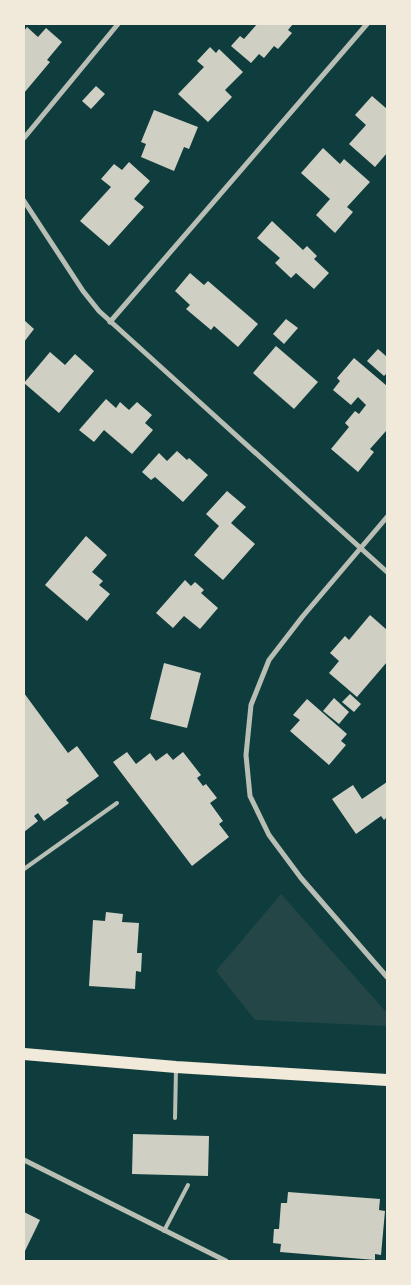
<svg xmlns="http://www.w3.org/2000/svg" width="411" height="1285" font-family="Poppins,sans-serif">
	<rect width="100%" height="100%" fill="#0f3d3e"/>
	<path fill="#244646" d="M281 894 387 1013V1026L255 1020 216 971Z"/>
	<g fill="#cfcfc3">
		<path d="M257 24H293L288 30 292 33 278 49 274 46 264 58 259 54 251 63 231 46 240 36 244 39Z"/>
		<path d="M27 27 38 37 46 28 62 42 47 60 50 62 24 93V31Z"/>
		<path d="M210 47 216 53 219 49 243 72 225 90 232 97 208 122 178 94 204 67 197 61Z"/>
		<path d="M96 86 105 94 91 109 82 101Z"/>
		<path d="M372 96 387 109V153L375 167 349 144 366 125 355 115Z"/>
		<path d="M154 110 198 127 189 149 184 147 174 171 141 157 146 144 141 142Z"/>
		<path d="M323 148 340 164 344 159 370 182 347 207 353 212 335 233 316 215 330 199 301 173Z"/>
		<path d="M129 162 150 181 134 199 144 207 109 246 80 221 111 187 101 179 114 164 122 170Z"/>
		<path d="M272 221 303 250 307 246 317 256 314 259 329 273 314 289 296 273 291 278 275 263 280 258 257 238Z"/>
		<path d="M190 273 204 285 208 281 258 324 238 347 214 326 211 330 186 309 190 305 175 291Z"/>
		<path d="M286 319 298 328 284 344 273 334Z"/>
		<path d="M24 320 34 329 24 342Z"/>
		<path d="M276 346 318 382 294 409 253 373Z"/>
		<path d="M378 349 387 357V373L384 376 367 361Z"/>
		<path d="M50 352 65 365 75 354 94 371 59 413 24 383Z"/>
		<path d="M354 358 387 386V432L386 431 370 449 374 452 358 472 331 449 349 427 345 423 355 411 359 414 366 405 358 397 351 405 333 390 340 381 337 378Z"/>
		<path d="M106 399 116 408 120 402 129 410 137 402 152 415 145 423 153 430 132 454 104 430 94 442 79 430Z"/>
		<path d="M177 451 187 460 189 458 208 475 183 502 155 477 151 480 142 472 159 453 167 461Z"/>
		<path d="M227 491 246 507 231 523 255 544 223 580 194 555 219 526 206 514Z"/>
		<path d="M86 536 107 555 92 572 103 581 99 585 110 594 87 621 45 585Z"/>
		<path d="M185 580 191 586 195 582 204 590 201 593 218 608 200 629 184 616 173 628 156 613Z"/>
		<path d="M370 615 387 630V662L357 697 329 673 339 661 330 653 345 636 349 640Z"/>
		<path d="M164 663 201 673 187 728 150 719Z"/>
		<path d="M24 693 68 753 77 746 99 776 66 800 69 803 44 821 38 813 34 816 38 821 24 832Z"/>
		<path d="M350 694 361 704 354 712 342 702Z"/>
		<path d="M334 698 349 712 339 724 323 711Z"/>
		<path d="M307 699 347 734 341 741 346 745 329 765 290 731 300 720 293 715Z"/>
		<path d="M127 752 136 764 150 753 156 761 167 753 173 760 183 752 201 775 197 778 203 786 206 784 217 798 210 803 223 821 219 824 229 837 192 866 113 762Z"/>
		<path d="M387 782V817L384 820 381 816 356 834 332 799 353 785 362 799Z"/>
		<path d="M106 912 123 914 122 922 139 923 137 953H142L141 972 136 971 135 989 89 986 93 920 105 921Z"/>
		<path d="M133 1134 209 1136 208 1176 132 1174Z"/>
		<path d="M288 1192 380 1199 379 1210 385 1211 381 1255 375 1254V1260L280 1252 281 1244 273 1243 274 1229H279L281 1203H287Z"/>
		<path d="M24 1212 40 1220 24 1253Z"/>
	</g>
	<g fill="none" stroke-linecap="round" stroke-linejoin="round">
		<g stroke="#b8beb3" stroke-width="4">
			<path d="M24 869 117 803"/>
			<path d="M175 1118 176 1069"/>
			<path d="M164 1231 188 1185"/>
		</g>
		<g stroke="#b8beb3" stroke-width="5">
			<path d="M24 138 118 24"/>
			<path d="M24 201 83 291 99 311 387 572"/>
			<path d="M110 322 367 24"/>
			<path d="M387 517 303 616 269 660 251 705 246 755 250 796 269 835 301 878 387 977"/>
			<path d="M24 1160 226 1261"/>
		</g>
		<path stroke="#f1e9da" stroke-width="12" d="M24 1054 176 1067 387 1080"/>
	</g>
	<rect width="411" height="1285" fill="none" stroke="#f1e9da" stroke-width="50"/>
</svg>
